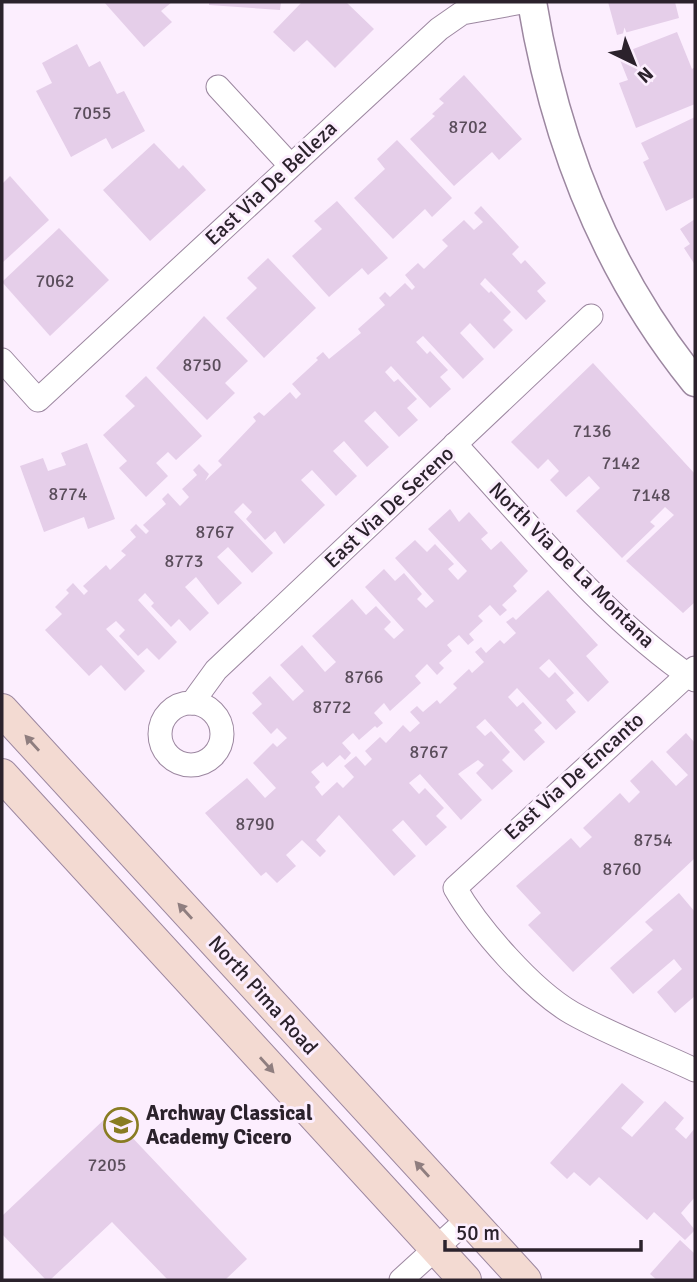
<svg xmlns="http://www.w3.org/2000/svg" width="697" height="1282" font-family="Signika,sans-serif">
	<rect width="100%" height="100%" fill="#fceefe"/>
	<g fill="#e5cee9">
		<path d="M104 2H172L161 11 172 22 144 47Z"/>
		<path d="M209 2H281L280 10 209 5Z"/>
		<path d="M302 2H346L374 29 335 68 307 40 294 52 273 32Z"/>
		<path d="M608 2H675L679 18 617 35Z"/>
		<path d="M677 32 692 69 695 67V104L636 128 619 83 628 80 618 55Z"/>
		<path d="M77 44 89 67 100 61 117 94 124 91 145 131 112 149 106 138 71 157 36 91 52 83 42 63Z"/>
		<path d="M464 75 522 139 499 160 492 152 454 186 410 139 435 116 432 114 444 103 439 99Z"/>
		<path d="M695 117V197L666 211 643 162 649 159 641 143Z"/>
		<path d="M397 140 452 198 432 217 425 209 393 239 354 198 385 169 377 159Z"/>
		<path d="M154 143 179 169 183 165 206 190 150 241 103 190Z"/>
		<path d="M10 176 49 220 2 263V184Z"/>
		<path d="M337 201 388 258 368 275 362 268 329 297 292 256 322 229 314 221Z"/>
		<path d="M481 206 519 247 512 254 521 264 525 260 546 283 537 291 546 301 526 320 485 278 480 284 489 293 491 291 511 312 503 320 513 330 494 349 470 323 460 333 484 359 463 379 423 336 416 342 427 354 430 351 448 370 440 377 451 389 430 408 391 366 385 372 394 382 398 379 417 399 407 408 418 420 399 437 375 411 364 421 389 447 367 467 344 441 333 451 357 476 336 496 312 470 301 480 325 505 284 544 275 531 265 540 246 519 252 512 243 503 234 512 273 553 252 573 228 547 217 557 242 583 218 605 196 577 185 587 209 613 190 631 179 619 171 627 151 606 154 603 145 593 138 600 177 642 159 660 147 648 138 656 119 636 125 630 116 621 106 629 145 671 125 691 101 665 89 676 45 630 62 614 55 607 69 593 66 590 73 583 84 595 88 591 83 586 106 565 110 570 126 555 121 551 136 537 130 530 136 524 146 534 149 531 143 525 166 504 162 499 168 493 180 506 189 497 182 489 197 475 193 470 199 464 209 474 205 481 222 465 218 461 256 421 253 417 259 412 264 416 290 392 296 399 301 394 292 384 318 360 316 358 323 352 329 359 361 333 358 329 385 305 379 298 385 292 390 297 405 283 412 290 415 287 405 275 418 263 424 269 448 246 442 240 464 220 474 230 483 222 474 213Z"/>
		<path d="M695 219V265L684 248 690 244 680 229Z"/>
		<path d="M59 228 109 280 50 336 2 282Z"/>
		<path d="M268 258 316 308 264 358 226 318 257 288 247 278Z"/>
		<path d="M204 316 248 361 225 383 235 393 207 420 156 368Z"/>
		<path d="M593 363 695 474V602L683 613 626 561 674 515 665 507 650 522 655 526 622 558 576 511 600 488 589 476 566 497 550 480 559 471 548 459 538 469 511 442Z"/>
		<path d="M146 376 202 436 176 460 168 452 156 463 168 476 146 497 119 468 127 461 103 435 135 406 125 396Z"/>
		<path d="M87 443 115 519 88 529 84 517 44 532 20 466 43 458 48 471 66 465 61 453Z"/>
		<path d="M450 509 459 522 469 512 488 533 481 539 491 550 501 541 528 571 513 586 517 591 502 605 507 610 500 616 490 605 478 616 483 621 469 634 474 640 468 645 459 635 447 645 452 651 439 663 444 668 437 675 427 664 415 676 421 683 390 711 384 703 374 713 383 723 377 728 375 726 359 740 353 733 342 743 351 753 345 760 340 755 327 767 323 762 311 772 320 782 315 787 322 796 337 782 343 788 354 777 344 766 356 756 365 766 372 759 365 751 380 737 386 743 403 725 410 732 420 723 410 712 417 706 423 712 437 700 440 704 457 688 453 684 469 669 472 673 484 662 475 652 481 647 486 653 500 640 504 644 516 633 506 622 513 617 516 620 548 590 598 645 586 656 609 682 588 702 549 659 539 668 549 678 555 672 574 693 566 700 576 712 556 730 517 688 508 697 517 707 523 702 542 723 534 730 545 742 524 761 485 719 476 727 485 736 491 731 510 752 502 760 513 771 492 790 476 773 484 765 478 760 458 774 482 800 461 820 420 774 409 783 419 794 425 788 444 808 436 816 447 827 426 846 403 820 392 830 416 856 394 876 339 815 316 840 326 851 320 857 302 840 286 855 296 866 277 883 266 872 261 876 205 813 247 778 265 798 276 788 253 763 273 743 277 747 287 738 277 728 271 734 252 713 262 704 252 693 270 676 293 701 304 691 280 665 302 645 325 672 336 662 312 636 352 599 366 615 376 606 391 622 384 629 394 639 404 630 365 587 384 569 395 581 404 573 422 594 417 599 426 608 434 601 395 558 415 540 427 552 435 544 454 564 448 569 458 580 467 571 428 529Z"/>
		<path d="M686 733 695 743V858L573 972 528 925 541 913 516 886 571 838 580 848 592 837 583 828 620 793 629 803 640 792 630 781 652 760 676 786 688 775 666 752Z"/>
		<path d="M679 893 695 912V996L675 1013 657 992 682 969 674 959 633 994 610 968 653 930 645 922Z"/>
		<path d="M622 1083 644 1102 621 1128 632 1137 665 1101 684 1118 675 1129 686 1139 695 1128V1197L681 1213 695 1230 685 1240 654 1212 647 1220 599 1177 590 1186 574 1172 567 1179 550 1163Z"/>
		<path d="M110 1114 247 1259 225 1280H168L112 1222 50 1280H46L2 1234V1216Z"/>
		<path d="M680 1240 695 1254V1280H657L650 1274Z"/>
	</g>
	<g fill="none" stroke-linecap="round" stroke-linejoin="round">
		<g stroke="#9c87a0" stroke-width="25">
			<g id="minor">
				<path d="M218 87 290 165"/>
				<path d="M2 360 38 400 439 29 462 13 522 2"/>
				<path d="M455 444C529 524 605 619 695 680"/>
				<path d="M695 668 455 888C478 928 532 990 572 1013 611 1035 655 1051 695 1070"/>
				<path d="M192 703 216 670 591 316"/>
				<circle cx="191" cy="734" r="31"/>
				<path d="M401 1280 468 1219"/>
			</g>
		</g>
		<g stroke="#9c87a0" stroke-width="31">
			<path id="tertiary" d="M532 2C555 141 606 272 695 382"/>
		</g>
		<g stroke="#9c87a0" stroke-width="34">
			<g id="secondary">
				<path d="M2 710 525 1280"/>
				<path d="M2 775 465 1280"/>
			</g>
		</g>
		<use href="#minor" stroke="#fff" stroke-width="23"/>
		<use href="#tertiary" stroke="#fff" stroke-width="28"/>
		<use href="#secondary" stroke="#f3dad2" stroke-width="32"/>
	</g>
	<defs><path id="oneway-solid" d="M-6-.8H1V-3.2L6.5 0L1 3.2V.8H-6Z" transform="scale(1.75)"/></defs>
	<g fill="#8f7e7f">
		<use href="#oneway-solid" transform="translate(32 743) rotate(-132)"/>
		<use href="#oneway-solid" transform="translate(185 911) rotate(-132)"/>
		<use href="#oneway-solid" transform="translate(267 1065) rotate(48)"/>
		<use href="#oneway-solid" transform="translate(422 1169) rotate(-132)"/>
	</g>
	<defs>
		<g id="school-ring" transform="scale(1.75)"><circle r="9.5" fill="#fceefe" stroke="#897c22" stroke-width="1.5"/><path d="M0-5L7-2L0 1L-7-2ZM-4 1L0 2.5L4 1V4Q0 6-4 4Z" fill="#897c22"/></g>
	</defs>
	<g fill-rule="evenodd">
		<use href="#school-ring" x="121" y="1125"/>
	</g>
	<g text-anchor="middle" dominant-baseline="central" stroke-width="6" stroke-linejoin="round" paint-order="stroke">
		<g font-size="18" fill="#5a4d5b">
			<text x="92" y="113">7055</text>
			<text x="468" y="127">8702</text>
			<text x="55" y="281">7062</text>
			<text x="202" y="365">8750</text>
			<text x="592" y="431">7136</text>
			<text x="621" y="463">7142</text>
			<text x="68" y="494">8774</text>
			<text x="651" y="495">7148</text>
			<text x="215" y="532">8767</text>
			<text x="184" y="561">8773</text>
			<text x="364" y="677">8766</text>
			<text x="332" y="707">8772</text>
			<text x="429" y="752">8767</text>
			<text x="255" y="824">8790</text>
			<text x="653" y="840">8754</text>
			<text x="622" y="869">8760</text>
			<text x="107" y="1165">7205</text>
		</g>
		<g font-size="21" fill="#2b222c" stroke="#fceefe">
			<text transform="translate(271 183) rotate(-43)">East Via De Belleza</text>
			<text transform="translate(389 507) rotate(-43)">East Via De Sereno</text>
			<text transform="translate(572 565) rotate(45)">North Via De La Montana</text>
			<text transform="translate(574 776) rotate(-42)">East Via De Encanto</text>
			<text transform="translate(263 995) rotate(48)">North Pima Road</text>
		</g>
		<g font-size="21" font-weight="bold" fill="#2b222c" stroke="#fceefe" text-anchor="start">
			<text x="146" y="1113">Archway Classical<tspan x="146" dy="24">Academy Cicero</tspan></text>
		</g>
	</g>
	<rect width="697" height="1282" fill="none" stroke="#2b222c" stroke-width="7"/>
	<g transform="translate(634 63) rotate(137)" stroke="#fceefe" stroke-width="5" paint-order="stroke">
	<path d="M0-5L12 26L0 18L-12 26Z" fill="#2b222c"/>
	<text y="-10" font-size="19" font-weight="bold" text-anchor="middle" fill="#2b222c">N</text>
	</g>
	<path d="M445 1240v10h196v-10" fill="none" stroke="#2b222c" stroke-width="3.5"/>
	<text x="456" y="1240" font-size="21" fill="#2b222c" stroke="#fceefe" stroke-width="5" paint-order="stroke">50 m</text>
</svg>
